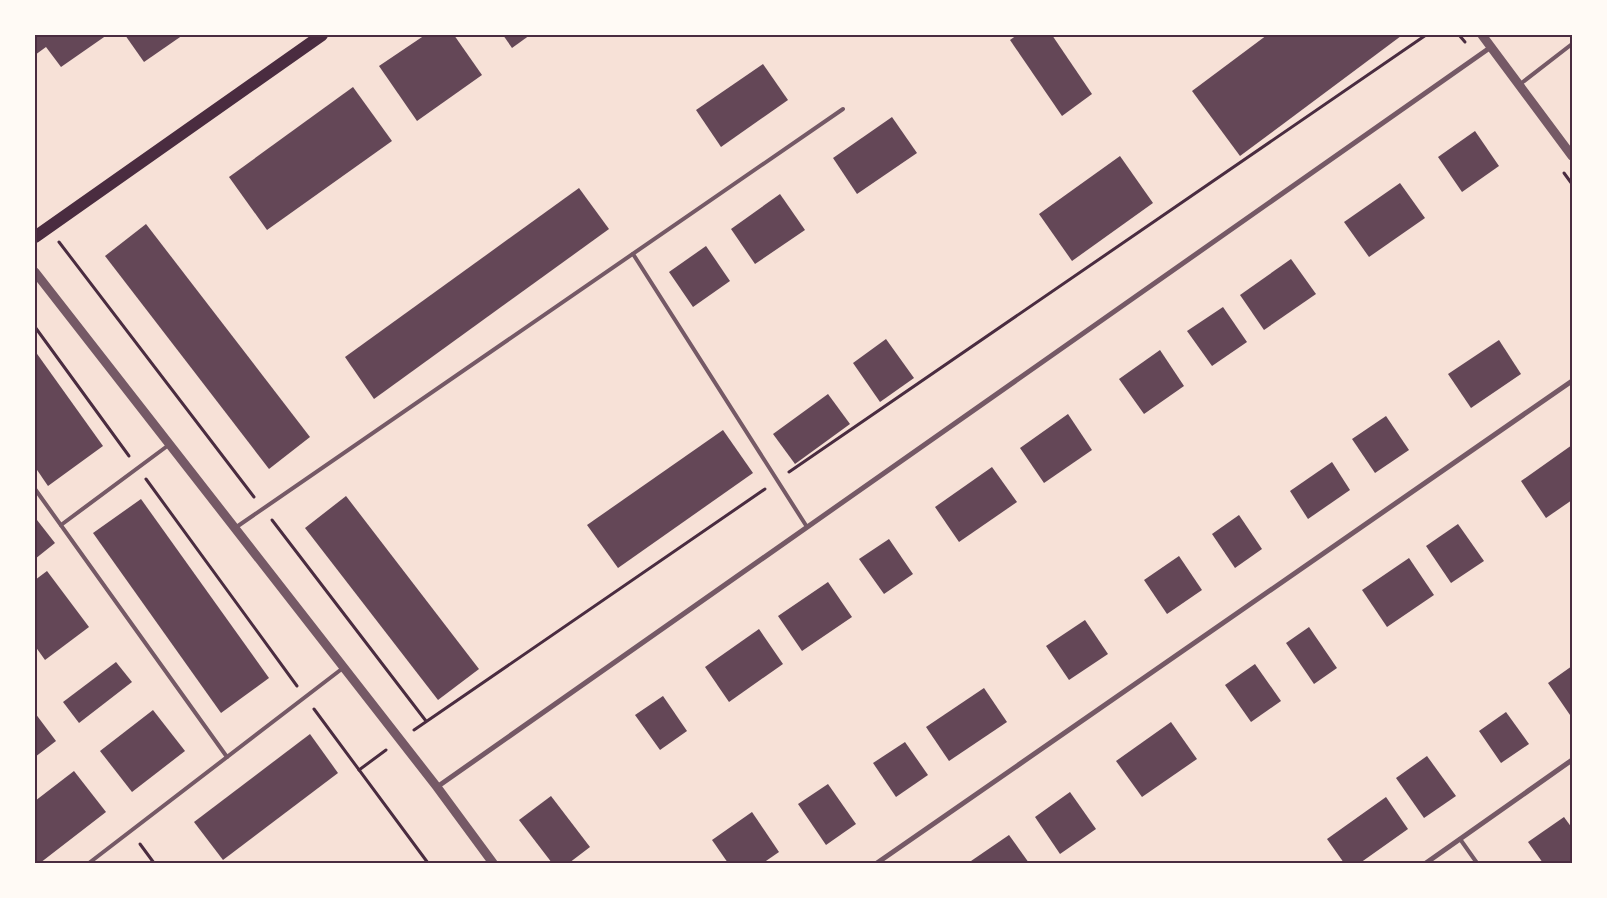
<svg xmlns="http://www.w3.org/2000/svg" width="1607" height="898" font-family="'Noto Sans',sans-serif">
	<rect width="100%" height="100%" fill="#f7e1d7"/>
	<g fill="#644757">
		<path d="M35 35H107L61 67 46 47 35 55Z"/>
		<path d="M125 35H183L144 62Z"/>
		<path d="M425 35H454L482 75 417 121 379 66Z"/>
		<path d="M503 35H530L512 48Z"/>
		<path d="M1017 35H1052L1092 94 1062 116 1010 40Z"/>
		<path d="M1267 35H1400L1401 36 1240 156 1192 91Z"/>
		<path d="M763 64 788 100 721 147 696 110Z"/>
		<path d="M353 87 392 141 267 230 229 177Z"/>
		<path d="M892 117 917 153 857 194 833 158Z"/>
		<path d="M1475 131 1499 166 1462 192 1438 157Z"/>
		<path d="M1120 156 1153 203 1072 261 1039 214Z"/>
		<path d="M1400 183 1425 218 1369 257 1344 222Z"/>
		<path d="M579 188 609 229 374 399 345 357Z"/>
		<path d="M780 194 805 230 755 264 731 229Z"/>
		<path d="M146 224 310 437 269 469 105 256Z"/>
		<path d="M706 246 730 281 693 307 669 272Z"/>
		<path d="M1291 259 1316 294 1264 330 1240 295Z"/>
		<path d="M1223 307 1247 342 1212 366 1187 331Z"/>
		<path d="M886 339 914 378 880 402 853 363Z"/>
		<path d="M1499 340 1521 374 1471 408 1448 374Z"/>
		<path d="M1160 350 1184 386 1144 414 1119 379Z"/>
		<path d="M35 351 103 446 48 486 35 467Z"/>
		<path d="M828 394 850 424 795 464 773 434Z"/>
		<path d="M1068 414 1092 450 1044 483 1020 448Z"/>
		<path d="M1386 416 1409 450 1375 473 1352 439Z"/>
		<path d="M723 430 753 473 618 568 587 525Z"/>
		<path d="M1572 445V500L1546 518 1521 481Z"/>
		<path d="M1332 462 1350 490 1308 519 1290 491Z"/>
		<path d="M992 467 1017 502 959 542 935 507Z"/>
		<path d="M346 496 479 669 438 700 305 528Z"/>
		<path d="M141 499 269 678 221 713 93 533Z"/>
		<path d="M1239 515 1262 549 1235 568 1212 534Z"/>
		<path d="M37 520 55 543 35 559V521Z"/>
		<path d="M1458 524 1484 561 1451 583 1426 546Z"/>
		<path d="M889 539 913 574 884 594 859 559Z"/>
		<path d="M1179 556 1202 590 1167 614 1144 580Z"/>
		<path d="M1409 558 1434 595 1387 627 1362 590Z"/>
		<path d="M47 571 89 627 45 660 35 646V580Z"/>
		<path d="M828 582 852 617 802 651 778 616Z"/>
		<path d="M1085 620 1108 654 1069 680 1046 646Z"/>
		<path d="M1309 627 1337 668 1314 684 1286 643Z"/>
		<path d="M759 629 783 664 729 702 705 667Z"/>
		<path d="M116 662 132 682 79 723 63 702Z"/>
		<path d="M1255 664 1281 701 1251 722 1225 685Z"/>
		<path d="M1572 666V713L1570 715 1548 683Z"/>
		<path d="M984 688 1007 722 949 761 926 727Z"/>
		<path d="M663 696 687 731 660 750 635 715Z"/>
		<path d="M153 710 185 751 132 792 100 751Z"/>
		<path d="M1506 712 1529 744 1501 763 1479 731Z"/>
		<path d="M35 713 56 741 35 757Z"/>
		<path d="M1171 722 1197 759 1142 797 1116 761Z"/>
		<path d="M310 734 338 773 223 860 194 822Z"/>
		<path d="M905 742 928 775 896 797 873 763Z"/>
		<path d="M1427 756 1456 796 1424 818 1396 778Z"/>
		<path d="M74 771 106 812 40 863H35V801Z"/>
		<path d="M828 784 856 824 826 845 798 804Z"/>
		<path d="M1070 792 1096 829 1060 854 1035 817Z"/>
		<path d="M551 796 590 847 569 863H552L519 820Z"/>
		<path d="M1386 797 1408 829 1360 863H1344L1327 839Z"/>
		<path d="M752 812 779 852 763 863H728L712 840Z"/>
		<path d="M1564 817 1572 828V863H1543L1528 842Z"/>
		<path d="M1009 835 1029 863H972L971 861Z"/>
	</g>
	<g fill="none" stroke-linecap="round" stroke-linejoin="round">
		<g stroke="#4a2c40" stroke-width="3">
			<path d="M1459 35 1465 42"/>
			<path d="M1564 173 1572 184"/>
			<path d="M59 242 254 497"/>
			<path d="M35 327 129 456"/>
			<path d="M789 472 1426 35"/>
			<path d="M146 479 297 686"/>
			<path d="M272 520 426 721"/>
			<path d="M314 709 428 863"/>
			<path d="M414 730 765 489"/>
			<path d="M359 770 386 750"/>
			<path d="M140 844 154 863"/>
		</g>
		<g stroke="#755966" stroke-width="4">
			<path d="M1519 85 1572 44"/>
			<path d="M633 254 807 527"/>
			<path d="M35 489 227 757"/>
			<path d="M61 525 170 444"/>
			<path d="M235 528 843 109"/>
			<path d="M1460 839 1477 863"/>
			<path d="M89 863 343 668"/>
		</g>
		<g stroke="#755966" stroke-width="5">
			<path d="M437 787 1491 47"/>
			<path d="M877 863 1572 381"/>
			<path d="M1426 863 1572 760"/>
		</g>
		<g stroke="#755966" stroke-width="9">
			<path d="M1482 35 1572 156"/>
			<path d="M35 272 437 787 493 863"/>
		</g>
		<path stroke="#4a2c40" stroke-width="12" d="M35 237 322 35"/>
	</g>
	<rect width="1607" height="898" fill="none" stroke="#fffaf5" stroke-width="72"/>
	<rect x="36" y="36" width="1535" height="826" fill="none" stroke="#4a2c40" stroke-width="2"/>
</svg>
